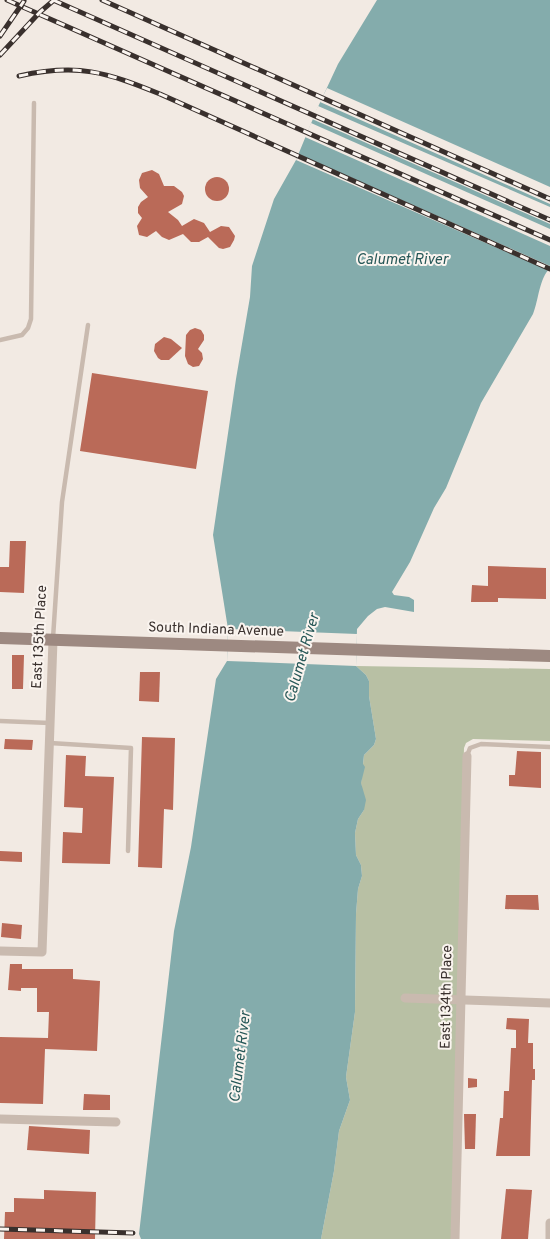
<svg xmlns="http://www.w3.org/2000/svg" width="550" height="1239" font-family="Overpass,sans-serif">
	<rect width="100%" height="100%" fill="#f2eae3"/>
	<path fill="#b8c0a4" d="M356 666 550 669V741L473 739 466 743 464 748 452 1239H321L334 1171 339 1131 350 1100 346 1077 355 1012 356 914 358 889 362 876 361 865 356 855 355 833 358 819 364 810 361 783 364 755 374 745 376 739 369 696V681L366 675Z"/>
	<path fill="#84acac" d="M377 0H550V268C539 279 539 299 533 314L481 403 446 488 434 508 410 562 392 592 394 595 409 597 414 600V612L385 607 377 609 368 616 357 629 356 666 366 675 369 681V696L376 739 374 745 364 755 363 764 365 767 361 783 366 800 364 810 358 819 355 833 356 855 361 865 362 876 358 889 356 914 355 1012 346 1077 350 1100 339 1131 334 1171 321 1239H141L139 1234 174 931 191 847 216 679 227 661 228 629 213 535 236 379 250 297 252 266 274 199 296 160 317 109 338 64Z"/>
	<g fill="#f2eae3">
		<path d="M327 88 550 187V204L320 102Z"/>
		<path d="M318 106 550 207V224L312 119Z"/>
		<path d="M311 123 550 229V246L305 137Z"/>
		<path d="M298 154 550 266V271L296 160Z"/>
		<path d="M228 629 357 634 356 666 227 661Z"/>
	</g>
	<g fill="#ba6a58">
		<path d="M152 170 159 174 164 186H174L182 192 184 196 182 204 168 212 178 220 182 226 194 219 204 223 210 232 221 226 229 227 235 236 234 240 230 247 223 249 219 248 208 237 199 242H191L183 234 169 240 162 237 156 231 147 237 139 235 137 226 142 218 138 213V207L141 202 148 197 140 188 139 180 142 173Z"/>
		<circle cx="217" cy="189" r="12"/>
		<path d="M195 328 201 330 204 335V340L198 349 202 353 203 359 199 366 193 367 188 364 185 356 186 335 190 330Z"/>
		<path d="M164 337 171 339 182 348 169 360H161L158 358 154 351 155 344Z"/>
		<path d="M92 373 208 391 196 469 80 451Z"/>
		<path d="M10 541H26L24 593 0 592V567H9Z"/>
		<path d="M488 566 546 568V599L498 598V602H471L472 585 488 586Z"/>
		<path d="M12 655H24L23 689H12Z"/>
		<path d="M140 672H160L159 702 139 701Z"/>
		<path d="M142 737 175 738 173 810 164 809 162 868 138 867Z"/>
		<path d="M5 739 33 740 32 750 4 749Z"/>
		<path d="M517 751 541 752V788L509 786V775H515Z"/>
		<path d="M66 755 86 756 85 776 114 777 110 864 62 863 63 832 82 833 83 808 64 807Z"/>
		<path d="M0 851 22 852V862L0 861Z"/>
		<path d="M506 895H538L539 910 505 909Z"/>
		<path d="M2 923 22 925 21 939 1 937Z"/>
		<path d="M10 964H22V969H73V979L100 981 97 1051 45 1049 43 1104 0 1103V1037L48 1038 49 1012H37V988H21V991L8 990Z"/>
		<path d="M507 1018 529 1019 528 1043H533V1069H535V1080H532L530 1156H496L500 1118H503L504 1091H509L511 1048H516V1030L506 1029Z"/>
		<path d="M468 1078 477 1079V1087L468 1088Z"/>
		<path d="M84 1094 110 1095V1110H83Z"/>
		<path d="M464 1114H476L475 1149H465Z"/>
		<path d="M29 1126 90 1130 89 1154 27 1150Z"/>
		<path d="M506 1189 532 1190 528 1239H501Z"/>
		<path d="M44 1190 96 1192 95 1239H4L5 1212H14V1198L44 1199Z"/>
	</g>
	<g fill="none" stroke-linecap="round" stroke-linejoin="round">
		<g stroke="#c9baaf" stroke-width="4.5">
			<path d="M0 340 22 335 28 328 31 319 34 103"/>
			<path d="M53 638 62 502 88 325"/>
			<path d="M0 721 50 723"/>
			<path d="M50 743 131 748 128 851"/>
			<path d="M467 756 470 748 481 744 550 747"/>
		</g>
		<g stroke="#c9baaf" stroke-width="9">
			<path d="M0 951 42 952 53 640"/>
			<path d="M405 998 550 1003"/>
			<path d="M0 1119 116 1122"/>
			<path d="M455 1239 467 756"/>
			<path d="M550 1239V1223"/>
		</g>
		<path stroke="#9d8981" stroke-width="12" d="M0 638 550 656"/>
		<g stroke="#39302d" stroke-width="5">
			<g id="rail">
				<path d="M7 0 550 240"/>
				<path d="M53 0 550 220"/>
				<path d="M102 0 550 199"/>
				<path d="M0 36 24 1"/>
				<path d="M0 55 40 12 54 0"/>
				<path d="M19 76C78 63 106 72 160 94L550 269"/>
				<path d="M0 1229 133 1233"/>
			</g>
		</g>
		<use href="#rail" stroke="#faf4ef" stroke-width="3" stroke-dasharray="9" stroke-linecap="butt"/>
	</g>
	<g text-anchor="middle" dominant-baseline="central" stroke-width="4" stroke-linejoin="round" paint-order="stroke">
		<g font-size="14" fill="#39302d" stroke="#faf4ef">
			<text transform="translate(216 630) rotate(2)">South Indiana Avenue</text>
			<text transform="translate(40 637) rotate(-87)">East 135th Place</text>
			<text transform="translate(447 997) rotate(-89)">East 134th Place</text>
		</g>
		<g font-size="15" font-style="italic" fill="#265757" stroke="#faf4ef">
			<text x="402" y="260">Calumet River</text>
			<text transform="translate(303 658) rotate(-74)">Calumet River</text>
			<text transform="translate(241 1057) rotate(-83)">Calumet River</text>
		</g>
	</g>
</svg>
